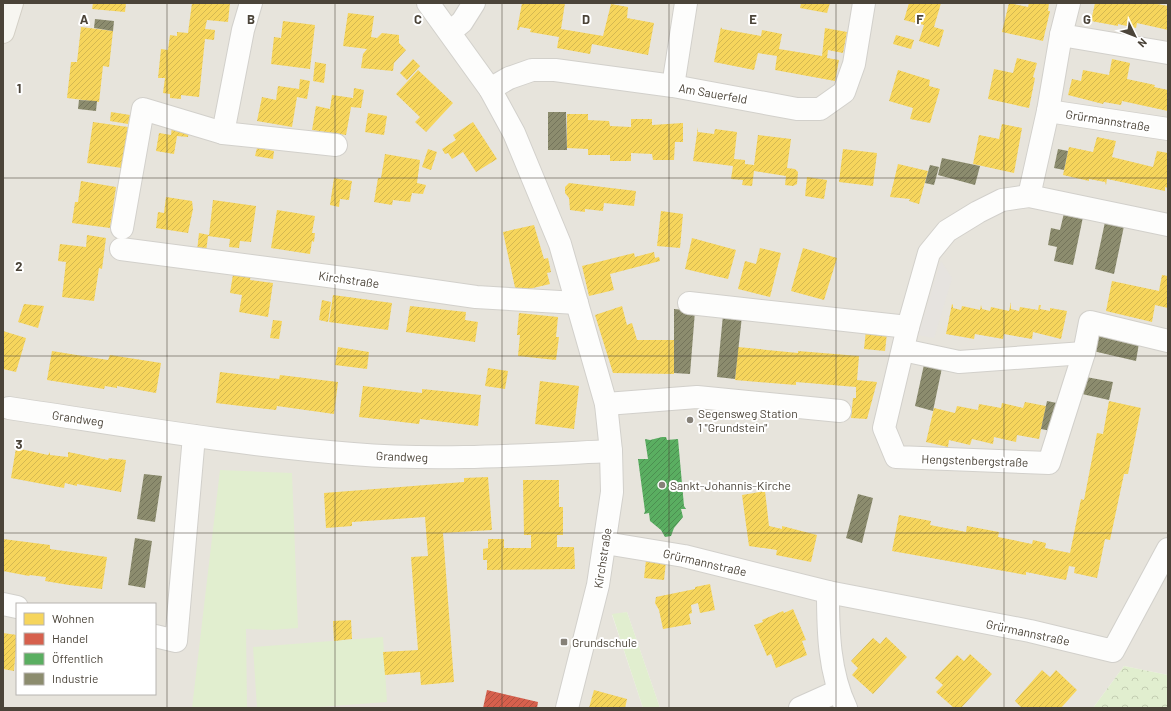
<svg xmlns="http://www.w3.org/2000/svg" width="1171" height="711" font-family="Barlow,sans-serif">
	<defs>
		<pattern id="forest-crowns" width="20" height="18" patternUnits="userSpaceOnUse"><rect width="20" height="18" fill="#e1eecf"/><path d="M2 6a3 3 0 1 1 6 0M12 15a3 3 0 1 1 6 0" fill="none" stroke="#c3cdb2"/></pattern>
		<pattern id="homes-hatch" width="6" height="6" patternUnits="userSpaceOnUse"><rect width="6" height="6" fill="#f6d55c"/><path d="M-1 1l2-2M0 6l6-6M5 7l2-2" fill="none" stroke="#d4b851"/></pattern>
		<pattern id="shops-hatch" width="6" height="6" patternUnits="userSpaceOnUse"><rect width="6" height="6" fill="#d6604d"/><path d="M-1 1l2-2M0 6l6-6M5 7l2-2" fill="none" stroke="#b05141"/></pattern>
		<pattern id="public-hatch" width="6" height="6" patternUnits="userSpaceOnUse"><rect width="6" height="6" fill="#5aae61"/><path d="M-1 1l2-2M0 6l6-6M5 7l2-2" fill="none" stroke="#4c8f51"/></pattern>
		<pattern id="industry-hatch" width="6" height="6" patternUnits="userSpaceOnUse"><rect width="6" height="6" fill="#8c8c6e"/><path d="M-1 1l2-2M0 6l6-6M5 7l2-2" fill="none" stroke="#74745b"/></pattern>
	</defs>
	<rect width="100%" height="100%" fill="#f4f2ee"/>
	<path fill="#e7e4dc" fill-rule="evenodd" d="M3 3H1168V675L1124 666 1093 708H660L627 612 612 615 643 708H3ZM17 604H155V694H17Z"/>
	<g fill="#e1eecf">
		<path d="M220 470 292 473 298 628 272 630 246 629 247 708H192Z"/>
		<path d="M627 612 660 708H643L612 614Z"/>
		<path d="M383 637 387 702 306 708H257L253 647Z"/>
	</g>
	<path fill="url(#forest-crowns)" d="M1124 666 1168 675V708H1093Z"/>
	<path fill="#e6e3df" d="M941 261 952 278 934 338 918 335Z"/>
	<g fill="url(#homes-hatch)">
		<path d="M93 3H126L125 12 92 9Z"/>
		<path d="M192 3H230L228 22 207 20 205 29 215 30 214 40 205 39 199 97 181 95V99L170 98V94L163 93 165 78H158L161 49 168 50 170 35 177 36V32L188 33Z"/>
		<path d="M522 3H565L561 29 603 36 611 4 628 7 627 18 654 23 648 55 592 44 590 54 557 48 559 37 530 32 531 29 520 27 519 30H517Z"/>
		<path d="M801 3H830L827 13 800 8Z"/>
		<path d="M909 3H941L934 27 944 30 939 47 919 41 924 25 904 20Z"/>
		<path d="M1009 3 1028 7 1029 3H1049L1048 11H1050L1043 41 1002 32Z"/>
		<path d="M1095 3H1152L1168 6V30L1137 23 1136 28 1118 24V26L1091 21Z"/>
		<path d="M348 13 374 16 371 37 377 38 382 33 399 35V43L406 50 394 63 393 71 361 68 363 54 367 49 343 46Z"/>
		<path d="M283 21 315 25 310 69 271 64 274 37 281 38Z"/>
		<path d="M81 27 113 31 109 67 103 66 99 102 67 98 71 62H77Z"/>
		<path d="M721 27 722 29 761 36 762 30 782 34 779 49 822 56 825 28 847 32 843 53 828 50 827 58 839 60 835 81 775 70 777 56 758 53 754 70 714 62Z"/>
		<path d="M896 35 914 40 911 49 893 44Z"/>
		<path d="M1017 58 1037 63 1033 77 1035 78 1029 108 988 99 994 69 1013 73Z"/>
		<path d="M413 59 420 66 407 80 400 73Z"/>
		<path d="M1112 59 1130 63 1127 79 1155 85 1154 87 1168 90V111L1122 101 1121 105 1104 102 1103 104 1068 95 1072 79 1081 81 1083 70 1109 75Z"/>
		<path d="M315 62 326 64 324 83 313 81Z"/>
		<path d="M418 70 453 103 426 132 415 122 420 117 396 94Z"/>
		<path d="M898 70 930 80 929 86 940 89 930 123 910 119 913 108 889 101Z"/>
		<path d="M300 79 310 81 307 99 297 97 292 127 257 121 262 97 276 100 278 86 299 89Z"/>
		<path d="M354 88 364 90 361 108 351 107 346 135 312 130 316 106 330 109 332 95 353 98Z"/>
		<path d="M111 112 130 115 128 124 110 121Z"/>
		<path d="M368 113 387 116 384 135 365 132Z"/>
		<path d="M567 114H588V120L609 121 610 126 631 127V119H652V125L683 123V142H675L674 160H653L652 154 631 153V161H610V155H588V149L567 148Z"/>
		<path d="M93 122 128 127 122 168 87 163Z"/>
		<path d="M473 122 497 159 476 172 463 152 452 159 448 153 445 154 442 149 456 140 453 135Z"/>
		<path d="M1002 124 1022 128 1014 173 973 164 979 135 999 139Z"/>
		<path d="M172 126 189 128 188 137 177 136 174 154 156 151 159 133 171 135Z"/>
		<path d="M698 127V132L714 134 715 129 737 132 734 159 745 160V164L754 165 758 135 791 139 787 168 795 169 798 172 797 184 793 186 785 185 786 176 754 171 752 186 742 185 743 180 731 179 733 166 693 161Z"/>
		<path d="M1097 137 1116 141 1112 157 1153 167 1157 151 1168 153V188L1165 187V191L1107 179 1106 185 1105 182 1089 179V181L1063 175 1069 147 1093 152Z"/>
		<path d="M257 148 274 151 273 159 255 156Z"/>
		<path d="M428 149 437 152 431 170 422 167Z"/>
		<path d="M843 149 877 153 873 186 839 182Z"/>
		<path d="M385 154 420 160 417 183 426 185 423 194 412 193 410 202 393 200 392 205 374 202 378 178H381Z"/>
		<path d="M898 164 928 171 919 204 909 201 910 199 890 197Z"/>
		<path d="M807 177 827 180 824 199 805 196Z"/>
		<path d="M334 178 352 181 349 200 340 199 339 207 330 205Z"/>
		<path d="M81 181 116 187 110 228 72 223 75 202H78Z"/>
		<path d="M569 183 636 191 634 206 604 203 603 211 585 209V212L570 210 569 198 565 193V187Z"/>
		<path d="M166 197 192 201 193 209 188 233 156 228 158 212 164 213Z"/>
		<path d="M213 200 256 206 251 242 240 241 239 248 229 247 230 239 208 236 206 252 197 251 199 233 209 235Z"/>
		<path d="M277 210 315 216 312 233H315L314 242 312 241 310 254 271 248Z"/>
		<path d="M661 211 683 214 680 248 657 246Z"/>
		<path d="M534 225 544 259 548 258 551 272 547 273 550 284 516 292 503 232Z"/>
		<path d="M87 235 106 238 102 269 99 268 94 301 62 297 66 262 58 261 60 244 86 247Z"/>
		<path d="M692 238 736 250 728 279 685 269Z"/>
		<path d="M760 248 781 253 770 297 738 289 745 261 756 264Z"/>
		<path d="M803 248 837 258 824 300 791 291Z"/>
		<path d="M654 252 655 258 659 257 660 261 610 274 614 290 589 296 582 266 634 253 635 257Z"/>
		<path d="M234 268 252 271 250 280 273 283 268 317 239 312 242 295 230 293Z"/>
		<path d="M1162 275 1168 276V308L1155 305 1152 322 1106 311 1112 281 1159 291Z"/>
		<path d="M333 295 392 303 388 330 329 322Z"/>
		<path d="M322 300 331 302 328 322 319 320Z"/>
		<path d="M1011 302V309L1019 311 1020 307 1038 310 1039 305H1041L1040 309 1050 311V308L1067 311 1061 339 1033 332 1032 339 1004 334 1003 339 975 334 974 339 946 334 952 304 953 305V308L961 310 962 306 980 310 981 305 982 309 990 311 991 307 1009 311Z"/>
		<path d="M24 304 44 306 38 328 18 322Z"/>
		<path d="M410 306 466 312 465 320 478 322 475 342 406 332Z"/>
		<path d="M622 306 627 325 632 323 637 340H674V374L613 373 595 315Z"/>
		<path d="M519 313 558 317 556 337H559L556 360 518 356 520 335H517Z"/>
		<path d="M273 320 282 321 279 339 270 338Z"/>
		<path d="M866 330 887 333 885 351 864 349Z"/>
		<path d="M3 331 26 338 16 372 3 369Z"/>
		<path d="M338 347 369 352 367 369 335 365Z"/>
		<path d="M738 347 798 353V351L859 356 857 380 877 382 867 419 851 418 853 398H856V387L796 382V385L735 380Z"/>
		<path d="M52 351 95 358 108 360 110 355 161 363 156 393 117 386V388L105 386 104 389 47 380Z"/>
		<path d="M488 368 508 371 505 389 485 386Z"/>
		<path d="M220 372 279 379 280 375 338 382 334 414 277 406 276 410 216 403Z"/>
		<path d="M540 381 579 386 574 429 535 424Z"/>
		<path d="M363 386 422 393V389L481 395 478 426 420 419 419 424 359 417Z"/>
		<path d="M1109 401 1141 408 1128 474H1124L1110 540 1105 539 1097 578 1074 573 1075 567 1069 566 1066 580 1026 572V575L892 551 899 515 931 521 930 525 966 532 967 526 999 532 998 537 1032 544 1033 540 1046 543 1045 548 1070 553 1081 499 1084 500 1097 433 1103 434Z"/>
		<path d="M1025 402 1046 406 1039 439 1017 435 1016 442 994 437 993 444 972 439 970 445 949 440 948 447 926 442 934 408 955 413 957 406 978 410 979 404 1001 408 1002 403 1023 408Z"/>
		<path d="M16 448 48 455 50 452V455L68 457V452L108 460 109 458 126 460 121 492 77 484V486L65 483 64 488 11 478Z"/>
		<path d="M488 477 492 530 443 533 454 682 421 685 420 672 385 675 383 652 418 650 411 557 428 556 425 517 352 522V526L326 528 324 493 464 482V478Z"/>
		<path d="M523 480H559V507H563V535H557V547H574L575 569 487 570V560H483V549L488 548V539H504V548H531V535H524Z"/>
		<path d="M765 491 769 526 782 529V526L817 535 811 562 776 555 777 550 749 546 742 495Z"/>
		<path d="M3 539 50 545V549L107 557 102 589 69 585 45 581 46 577 30 575 29 576 3 571Z"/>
		<path d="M646 560 666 562 664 580 644 578Z"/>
		<path d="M710 584 715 610 700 613 698 603 691 605 692 613 689 614 691 624 663 629 659 610 655 603 656 597 695 589V587Z"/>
		<path d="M793 609 806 640 802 641 807 655 776 668 771 654 767 656 754 625 763 622 762 620 783 611 784 613Z"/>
		<path d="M351 620 352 639 334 641 333 621Z"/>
		<path d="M3 633 17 635 14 671 3 669Z"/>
		<path d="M886 637 907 657 873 694 852 675 858 668 851 661 873 638 880 644Z"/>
		<path d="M970 654 992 674 961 708H954L936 692 943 685 935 678 957 655 964 661Z"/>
		<path d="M1042 670 1050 677 1056 670 1077 690 1061 708H1022L1015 701Z"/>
		<path d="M594 690 627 699 625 708H589Z"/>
	</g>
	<path fill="url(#shops-hatch)" d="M487 690 538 702 537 708H483Z"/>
	<path fill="url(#public-hatch)" d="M662 437H666L667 440 678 439 684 506 686 509H681L683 517 674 528 671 536 665 537 661 530 650 521 649 513 644 514 645 511 638 459H648L645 439 650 440Z"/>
	<g fill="url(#industry-hatch)">
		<path d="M95 19 114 21 113 31 94 28Z"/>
		<path d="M79 100 97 101 96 111 78 109Z"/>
		<path d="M548 112H566L567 150H548Z"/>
		<path d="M1058 149 1068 151 1064 170 1054 168Z"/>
		<path d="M942 158 980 166 975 185 938 175Z"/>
		<path d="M930 165 939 167 934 185 925 183Z"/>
		<path d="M1064 213 1083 217 1073 265 1054 261 1057 247 1048 245 1051 228 1060 230Z"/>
		<path d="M1105 222 1124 226 1114 274 1095 269Z"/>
		<path d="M674 309 695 311 690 374 674 373Z"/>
		<path d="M723 315 742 316 735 379 717 377Z"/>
		<path d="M1097 333 1139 343 1136 361 1093 351Z"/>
		<path d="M925 360 943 363 933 411 915 406Z"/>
		<path d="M1086 377 1113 382 1109 400 1082 394Z"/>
		<path d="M1047 401 1057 403 1051 431 1041 429Z"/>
		<path d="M144 474 162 476 155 522 137 519Z"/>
		<path d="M858 494 873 498 862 543 846 538Z"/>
		<path d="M135 538 152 541 145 588 128 585Z"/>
	</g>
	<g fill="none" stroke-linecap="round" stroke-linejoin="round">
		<g stroke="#d2d0cb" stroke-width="24">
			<g id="street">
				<path d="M428 3 490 89 514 133 560 244 606 404 611 451 612 492 598 585 567 708"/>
				<path d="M1069 3 1061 35 1168 53"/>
				<path d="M450 32 462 22 474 3"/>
				<path d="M673 86 686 3"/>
				<path d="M490 89 509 78 532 70H555L673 86 797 109H820L844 92 854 64 864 3"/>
				<path d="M1048 111 1168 129"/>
				<path d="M223 133 336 145"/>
				<path d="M1029 196 1048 111 1061 35"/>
				<path d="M1168 225 1029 196 1002 200 978 212 947 231 929 253 908 327 884 428 896 457 1049 463 1084 353 1090 322 1168 341"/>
				<path d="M122 228 143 109 223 133 243 30 251 3"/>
				<path d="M121 249 351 279 476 297 577 303"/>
				<path d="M689 303 908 327"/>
				<path d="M903 350 959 362 1084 353"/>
				<path d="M606 404 697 397 840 411"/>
				<path d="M9 408C123 425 238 445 353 454 438 461 525 455 611 451"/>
				<path d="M605 543 684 556 828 592 1030 631 1113 651 1168 549"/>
				<path d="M828 592C828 632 829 672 846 708"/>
				<path d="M3 604 17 607"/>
				<path d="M155 636 176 641 194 436"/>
				<path d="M800 708 838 691"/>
			</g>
		</g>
		<g stroke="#d3cfc5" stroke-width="24">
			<path id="secondary" d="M3 32 12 3"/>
		</g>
		<use href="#street" stroke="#fdfdfc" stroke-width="22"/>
		<use href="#secondary" stroke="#f7f6f1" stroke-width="22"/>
	</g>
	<path fill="none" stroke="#4b4439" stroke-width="1" stroke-opacity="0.55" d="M167 3V708M335 3V708M502 3V708M669 3V708M836 3V708M1004 3V708M3 178H1168M3 356H1168M3 533H1168"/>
	<g fill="#868178" stroke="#fff" stroke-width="1.5">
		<circle cx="690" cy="420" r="4"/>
		<circle cx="662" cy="485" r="4"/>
		<rect x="560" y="638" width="8" height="8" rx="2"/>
	</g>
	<g text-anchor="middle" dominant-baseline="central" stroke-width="4" stroke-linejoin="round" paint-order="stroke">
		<g font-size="12" fill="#4b4439" stroke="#fff">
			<text transform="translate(713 93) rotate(10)">Am Sauerfeld</text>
			<text transform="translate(1108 120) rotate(9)">Grürmannstraße</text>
			<text transform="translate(349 279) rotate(8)">Kirchstraße</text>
			<text transform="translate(78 418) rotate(8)">Grandweg</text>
			<text transform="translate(402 456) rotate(2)">Grandweg</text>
			<text transform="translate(975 460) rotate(2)">Hengstenbergstraße</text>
			<text transform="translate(602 558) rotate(-81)">Kirchstraße</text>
			<text transform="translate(705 562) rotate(13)">Grürmannstraße</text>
			<text transform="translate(1028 632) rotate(12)">Grürmannstraße</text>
		</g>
		<g font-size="12" fill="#4b4439" stroke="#fff" text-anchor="start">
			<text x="698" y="413">Segensweg Station<tspan x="698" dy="14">1 "Grundstein"</tspan></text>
			<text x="670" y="485">Sankt-Johannis-Kirche</text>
			<text x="572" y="642">Grundschule</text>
		</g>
	</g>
	<g font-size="13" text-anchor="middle" font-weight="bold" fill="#4b4439" stroke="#fff" stroke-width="4" stroke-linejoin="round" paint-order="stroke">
		<text x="84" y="24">A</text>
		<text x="251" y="24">B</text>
		<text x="418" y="24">C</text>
		<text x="586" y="24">D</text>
		<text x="753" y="24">E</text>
		<text x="920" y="24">F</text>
		<text x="1087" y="24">G</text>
		<text x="19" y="93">1</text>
		<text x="19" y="271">2</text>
		<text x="19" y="449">3</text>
	</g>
	<rect width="1171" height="711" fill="none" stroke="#4b4439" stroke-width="8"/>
	<rect x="16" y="603" width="140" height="92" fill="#ffffff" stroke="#b7b4b0"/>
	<rect x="24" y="613" width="20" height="12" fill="#f6d55c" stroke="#b7b4b0"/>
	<text x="52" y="623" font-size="12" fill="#4b4439">Wohnen</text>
	<rect x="24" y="633" width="20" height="12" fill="#d6604d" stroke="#b7b4b0"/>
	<text x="52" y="643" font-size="12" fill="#4b4439">Handel</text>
	<rect x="24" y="653" width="20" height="12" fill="#5aae61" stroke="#b7b4b0"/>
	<text x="52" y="663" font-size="12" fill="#4b4439">Öffentlich</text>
	<rect x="24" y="673" width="20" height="12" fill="#8c8c6e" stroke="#b7b4b0"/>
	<text x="52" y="683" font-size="12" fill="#4b4439">Industrie</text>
	<g transform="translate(1135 36) rotate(133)" stroke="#ffffff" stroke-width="3" paint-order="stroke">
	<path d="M0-3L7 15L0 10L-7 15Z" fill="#4b4439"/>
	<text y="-6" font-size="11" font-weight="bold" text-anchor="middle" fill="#4b4439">N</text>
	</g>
</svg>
